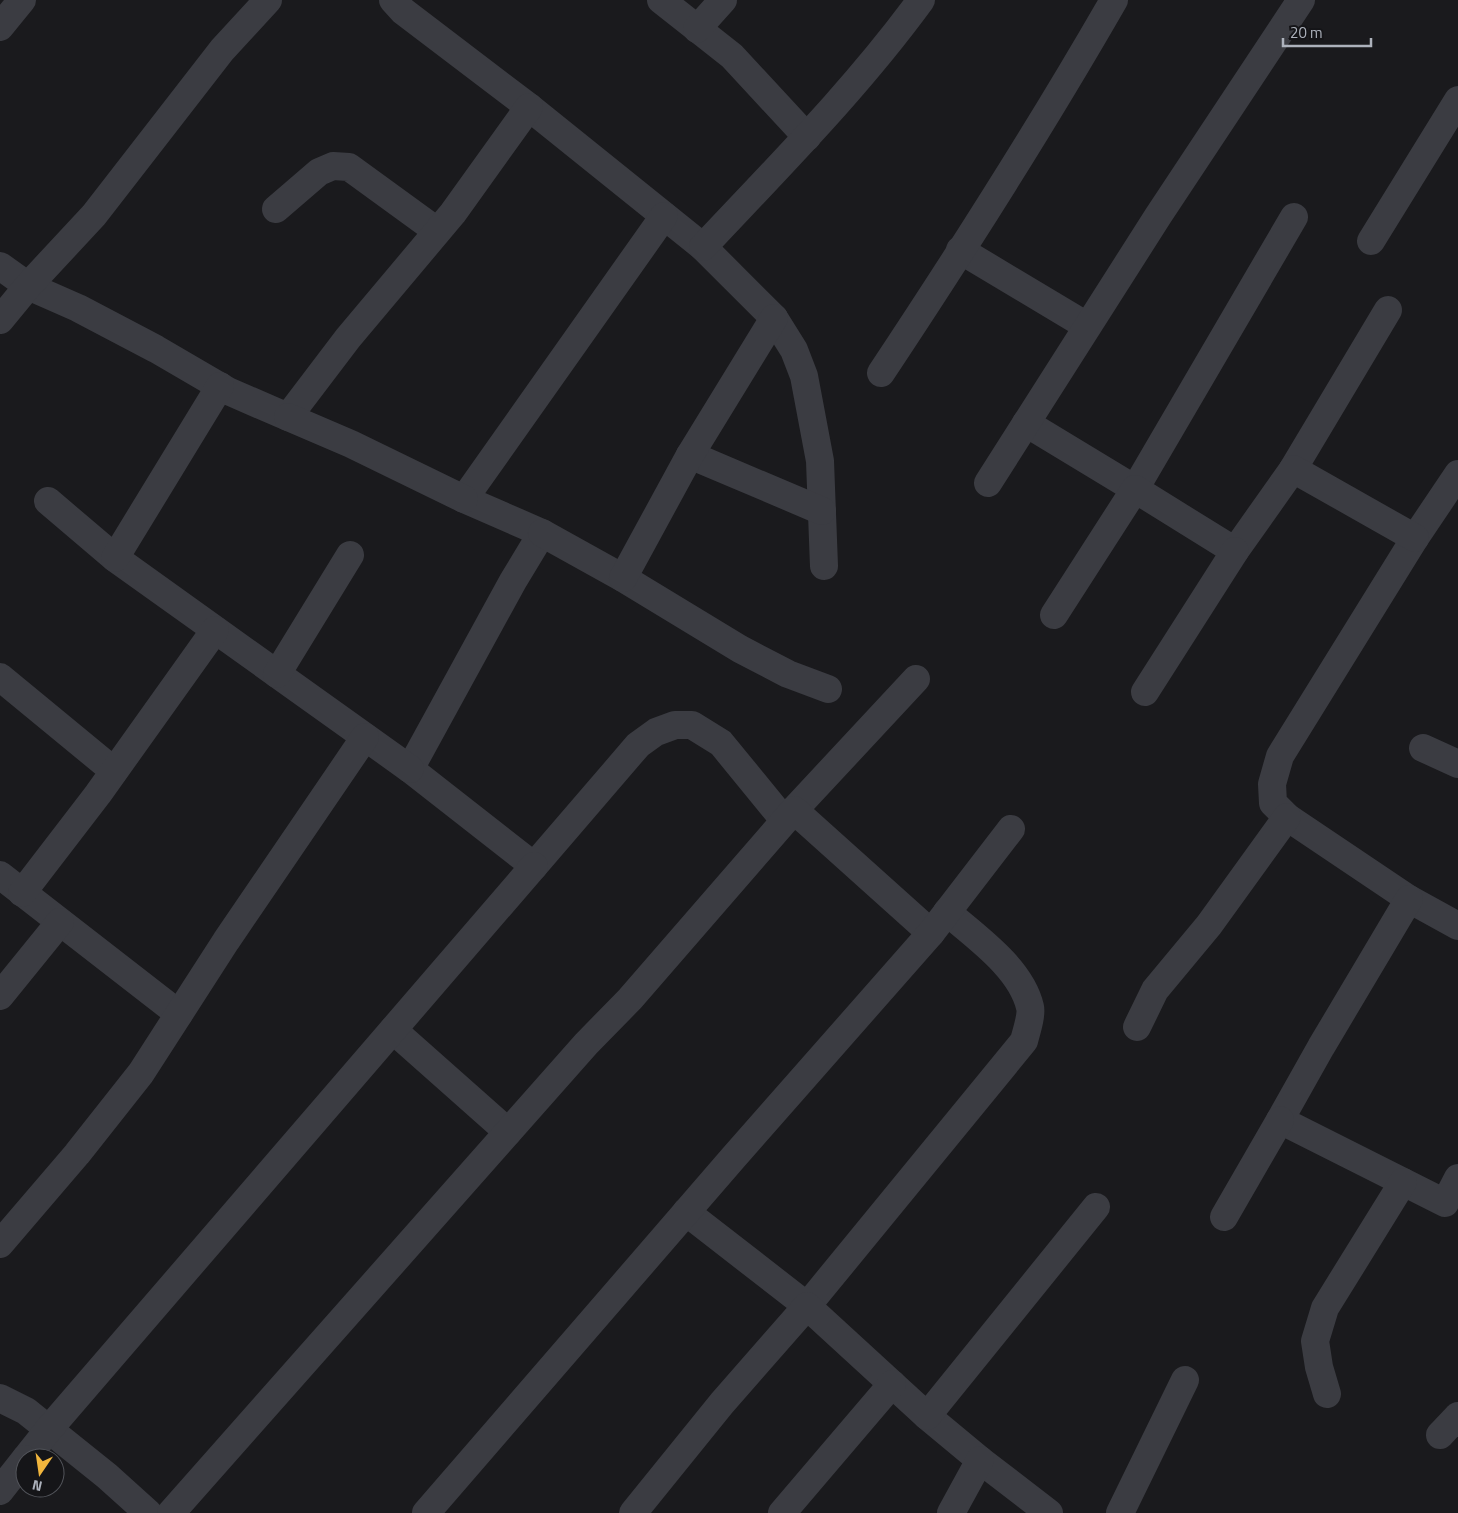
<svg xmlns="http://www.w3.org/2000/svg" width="1458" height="1513" font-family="'Titillium Web',sans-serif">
	<rect width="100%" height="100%" fill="#1a1a1d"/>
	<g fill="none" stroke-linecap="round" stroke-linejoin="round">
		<g stroke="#3b3c42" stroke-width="28">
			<path d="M393 0 403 11 529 107 703 247 774 318 794 350 804 376 820 461 824 566"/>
			<path d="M661 0 732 56 807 137"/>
			<path d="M0 27 22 0"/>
			<path d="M697 29 723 0"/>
			<path d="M276 209 319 172 333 166 349 167 437 231"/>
			<path d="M664 216 464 499 542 533 513 581 410 769 534 866 638 745 656 732 675 725H692L721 743 784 820"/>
			<path d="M1371 241 1458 100"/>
			<path d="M703 247C778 167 856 89 921 0"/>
			<path d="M960 250 1087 326"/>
			<path d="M0 266 28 286 78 308 156 349 228 391 288 417 348 338 453 213 529 107"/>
			<path d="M0 320 28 286 94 215 222 50 268 0"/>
			<path d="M881 373C962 251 1041 127 1114 0"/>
			<path d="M288 417 351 444 464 499"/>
			<path d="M1026 423 1135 489 1294 217"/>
			<path d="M690 455 822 511"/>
			<path d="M1293 469 1388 310"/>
			<path d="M1458 474 1415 538 1280 756 1272 784 1273 803 1287 817 1409 899 1458 926"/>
			<path d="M988 483 1158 216 1301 0"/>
			<path d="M48 501 115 558 410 769"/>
			<path d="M542 533 623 578 740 649 788 674 828 689"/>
			<path d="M115 558 220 386"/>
			<path d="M623 578 690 455 774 318"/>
			<path d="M1054 615 1135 489 1235 551 1293 469 1415 538"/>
			<path d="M277 674 350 555"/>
			<path d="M0 677 114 771"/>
			<path d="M1145 692 1235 551"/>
			<path d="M1423 748 1458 764"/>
			<path d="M794 810 916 679"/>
			<path d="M0 875 179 1014"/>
			<path d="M22 893 98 794 215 630"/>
			<path d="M1409 899 1321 1047 1280 1120 1445 1203 1458 1178"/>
			<path d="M0 996 60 922"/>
			<path d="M1137 1027 1155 990 1209 925 1287 817"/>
			<path d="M393 1030 508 1132"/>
			<path d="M686 1212 807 1306 1024 1041C1026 1033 1032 1015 1030 1007 1021 968 976 937 947 912"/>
			<path d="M1224 1217 1280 1120"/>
			<path d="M0 1244 77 1154 141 1073 226 941 365 737"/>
			<path d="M1327 1394 1319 1367 1315 1341 1325 1308 1403 1182"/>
			<path d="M0 1398 26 1411 107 1476 148 1513"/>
			<path d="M927 1416 980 1460 1049 1513"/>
			<path d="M1440 1435 1458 1416"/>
			<path d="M26 1458 49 1429 534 866"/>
			<path d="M0 1491 25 1459"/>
			<path d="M171 1513 586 1044 630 999 794 810 931 933"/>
			<path d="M426 1513 733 1158 931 933 1011 829"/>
			<path d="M633 1513 722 1403 807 1306 927 1416 1096 1207"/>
			<path d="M782 1513 892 1384"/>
			<path d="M951 1513 980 1460"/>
			<path d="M1120 1513 1185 1380"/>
		</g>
	</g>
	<g transform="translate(40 1473) rotate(193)"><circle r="24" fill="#151518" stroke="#52545a"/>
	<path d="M0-4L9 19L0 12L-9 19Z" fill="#f2b63d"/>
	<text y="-8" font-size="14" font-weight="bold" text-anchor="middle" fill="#adb2bc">N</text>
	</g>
	<path d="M1283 38v8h88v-8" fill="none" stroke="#adb2bc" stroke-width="2.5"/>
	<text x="1290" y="38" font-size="15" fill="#adb2bc" stroke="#151518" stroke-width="4" paint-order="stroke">20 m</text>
</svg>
